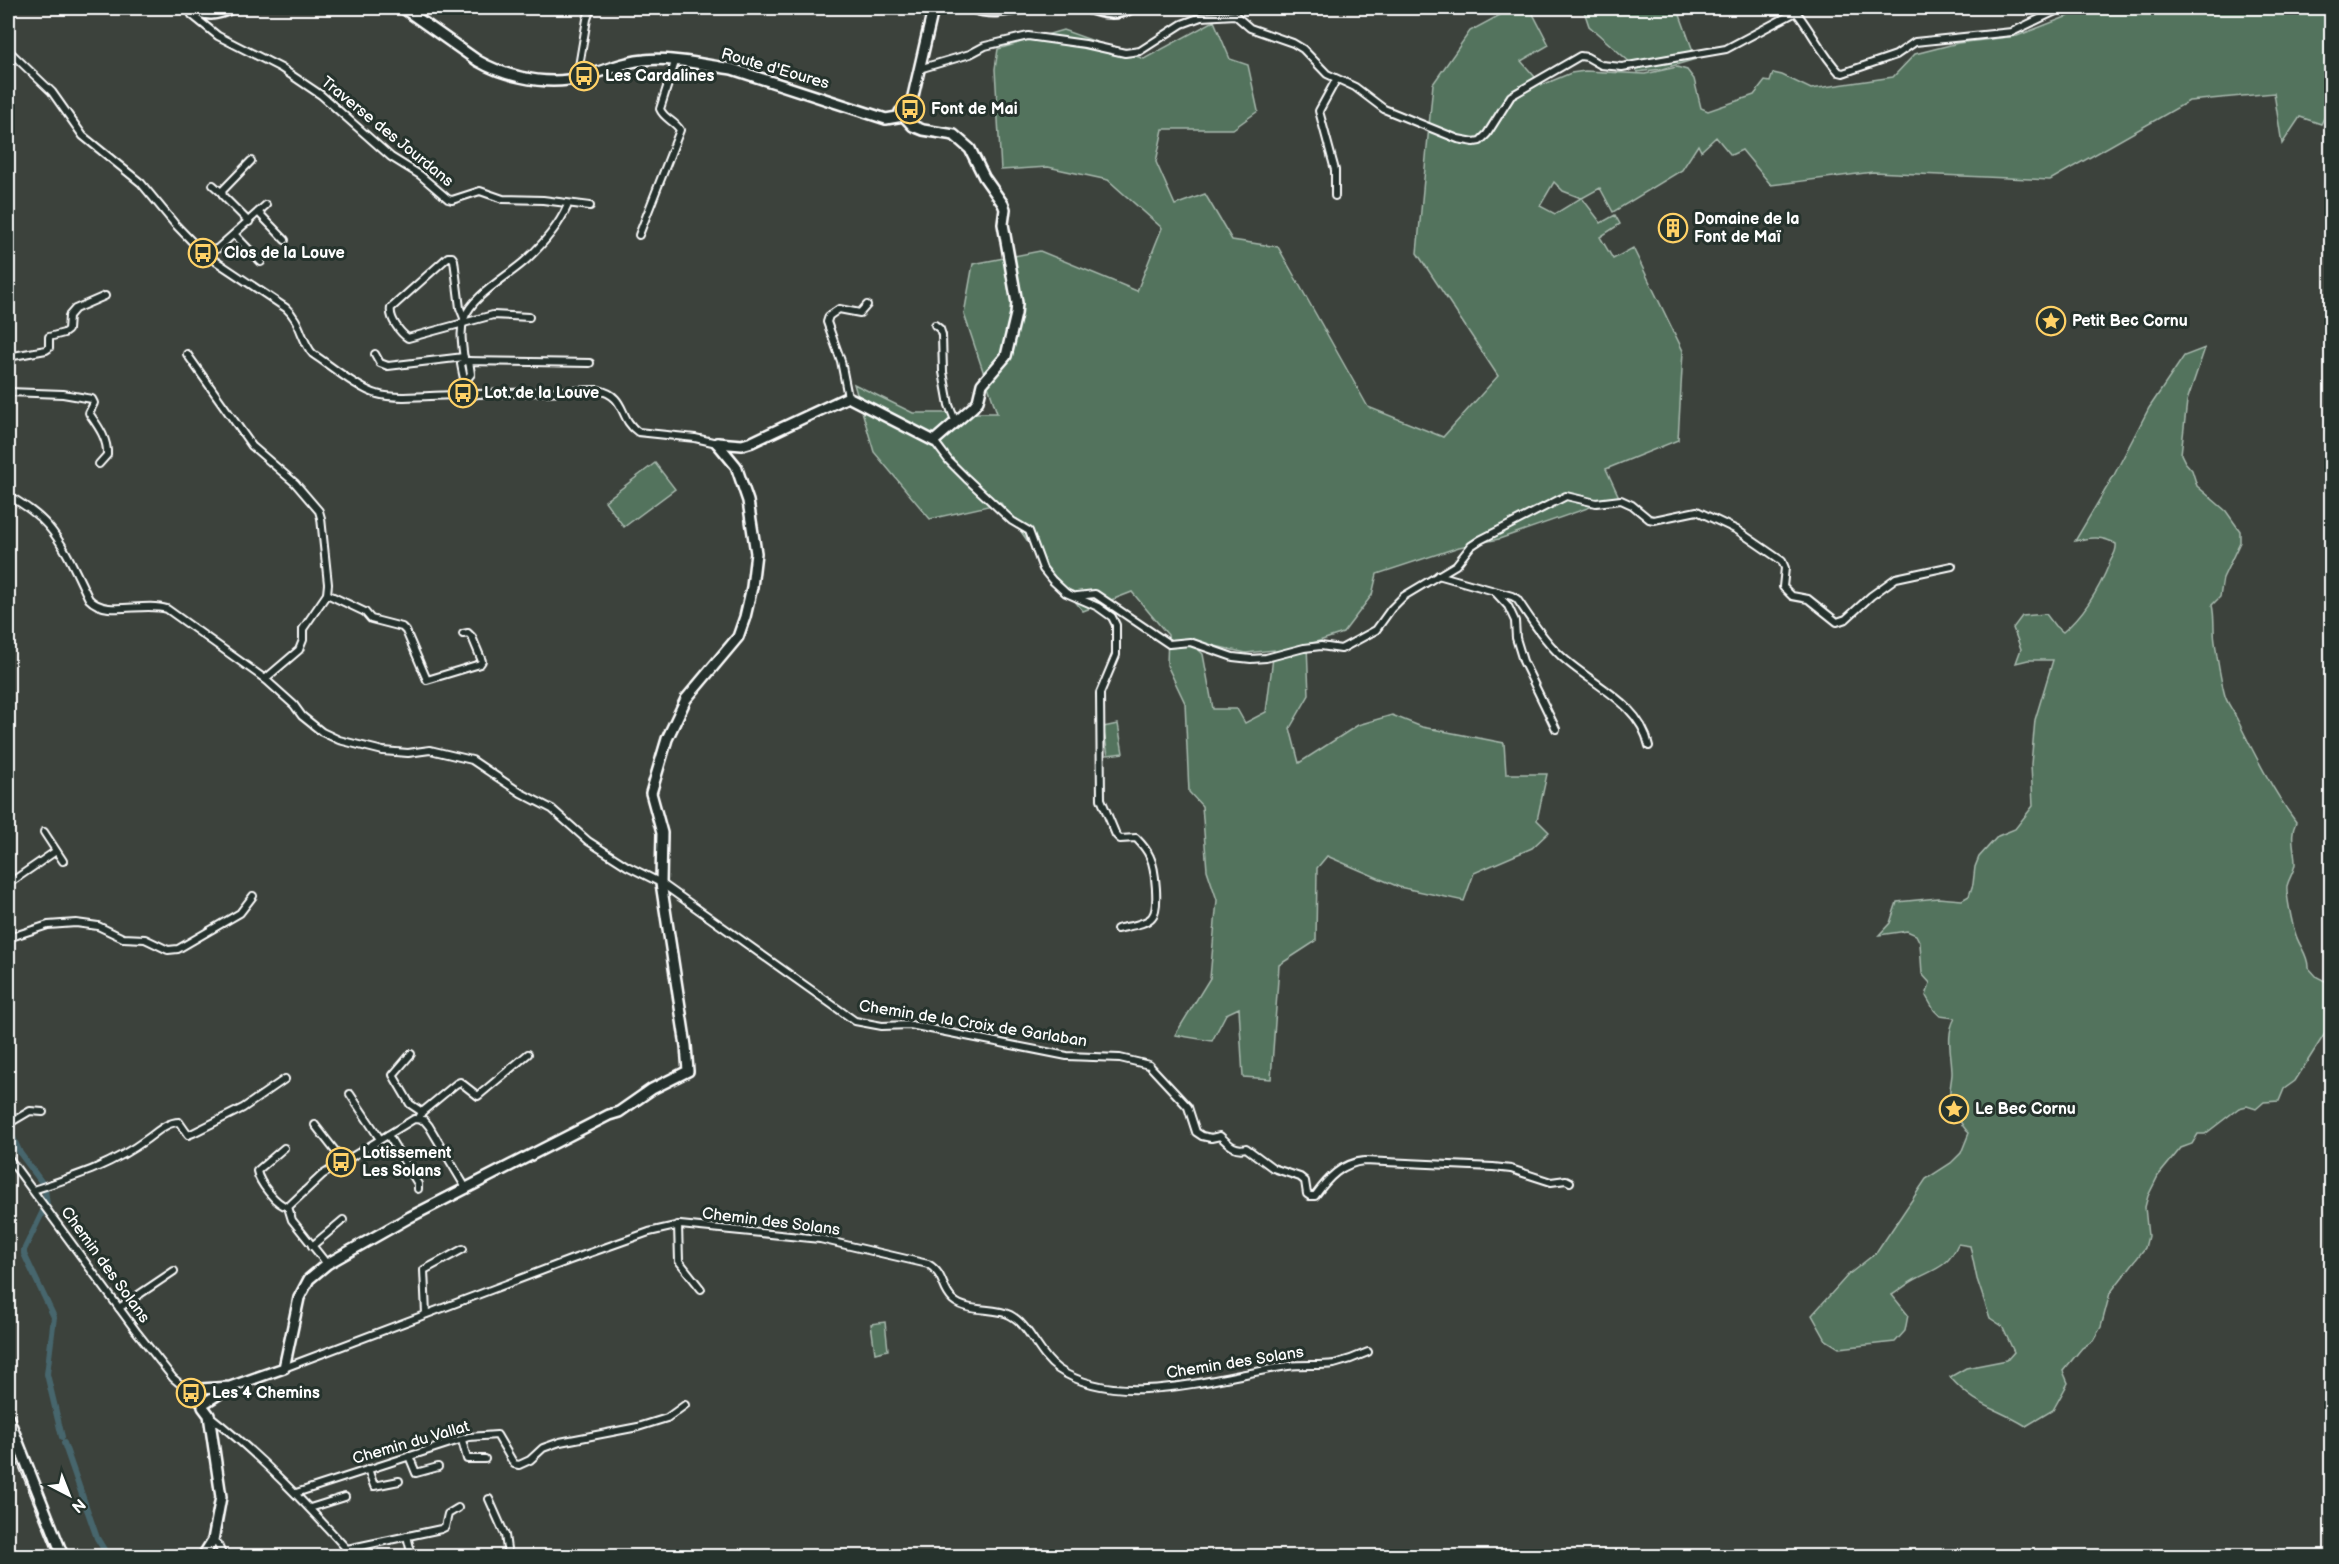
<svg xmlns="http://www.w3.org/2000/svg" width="2339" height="1564" font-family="'Balsamiq Sans',sans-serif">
	<rect width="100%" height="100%" fill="#3c423c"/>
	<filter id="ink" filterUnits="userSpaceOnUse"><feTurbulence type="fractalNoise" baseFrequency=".0167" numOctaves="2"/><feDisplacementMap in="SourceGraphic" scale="12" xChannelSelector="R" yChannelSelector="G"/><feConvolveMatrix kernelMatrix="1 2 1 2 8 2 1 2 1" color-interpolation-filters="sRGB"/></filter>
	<g filter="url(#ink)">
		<g fill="#52735d" stroke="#a8b9ae" stroke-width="1.5" fill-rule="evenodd">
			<path d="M1513 8H1530L1549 45 1521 61 1542 85 1571 73 1585 71 1645 74 1677 67 1687 70 1694 79 1701 108 1708 111 1754 95 1765 81 1770 82 1773 73 1782 75 1811 89 1893 77 1915 54 1958 43 2017 36 2089 8H2331V104L2321 124 2300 117 2282 144 2274 93 2189 101 2050 180 1873 172 1771 185 1742 150 1731 155 1716 137 1701 151 1698 145 1682 170 1613 212 1600 188 1582 198 1601 223 1615 215 1620 224 1600 237 1613 259 1633 248 1683 351 1678 440 1606 469 1619 497 1499 539 1459 547 1377 574 1372 595 1343 633 1307 645 1309 695 1290 728 1299 763 1358 725 1392 715 1422 727 1504 743 1506 774H1547L1537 820 1549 832 1532 848 1474 873 1464 901 1399 887 1327 856 1317 868 1316 941 1279 965 1271 1079 1243 1077 1239 1008 1226 1014 1212 1041 1175 1035 1210 978 1217 900 1207 870 1202 806 1189 792 1185 703 1167 665 1168 635 1132 592 1083 611 1038 556 1001 503 930 519 874 452 854 384 913 413H997L964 314 973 264 1040 251 1137 291 1162 228 1108 180 1048 167 1001 170 995 69 998 49 1063 30 1144 59 1214 21 1230 59 1248 65 1258 111 1233 129H1163L1156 162 1175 205 1205 194 1232 240 1278 247 1368 407 1443 437 1498 376 1417 253 1433 84 1470 31ZM1554 182 1563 191 1581 198 1555 214 1540 206ZM1189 640 1246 653 1274 650 1266 712 1245 723 1237 709H1213L1203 654Z"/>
			<path d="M1583 8H1721L1680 15 1696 59 1662 69 1637 72 1632 64 1589 26Z"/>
			<path d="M2205 348 2187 401 2181 454 2185 462 2192 470 2197 486 2226 511 2240 531V542L2223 578 2220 597 2212 605C2215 618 2213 629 2215 642 2217 658 2220 676 2224 692 2226 703 2232 708 2236 717 2254 753 2272 790 2296 822 2289 837 2295 848 2295 864 2294 872 2289 878 2287 886 2286 894 2292 924 2295 932 2298 945 2308 954 2308 967L2317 977 2331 984V1024L2295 1081 2284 1089 2279 1101 2264 1102 2256 1109 2247 1106 2239 1108 2205 1134H2198L2192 1144 2181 1148 2158 1176 2148 1196 2145 1207 2148 1236 2145 1248 2110 1293 2101 1327 2093 1341 2082 1348 2063 1371 2068 1383 2053 1410 2026 1426C1995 1407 1976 1407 1950 1377L1966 1368 2007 1360 2014 1352 2002 1326 1990 1318 1977 1279 1970 1246 1958 1244C1948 1267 1937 1268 1916 1279 1908 1283 1900 1290 1892 1295L1908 1315 1905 1331 1895 1342 1839 1348 1826 1340 1812 1315 1848 1275 1877 1252 1926 1179 1951 1163 1961 1153 1969 1133C1962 1127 1950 1105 1950 1096 1949 1089 1952 1080 1952 1073 1952 1054 1945 1036 1955 1018L1940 1016 1934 1010 1926 996 1930 983 1922 974 1920 943 1916 935 1907 931 1879 935 1890 923 1897 902 1938 898 1962 900 1969 896 1973 884 1975 867 1979 857 1998 836 2015 829 2033 806 2031 764 2035 720 2053 660H2028L2016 663 2021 649 2013 628 2022 616 2046 614 2055 626 2063 632C2085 614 2100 587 2110 562 2113 555 2117 552 2116 544 2103 536 2090 537 2075 541L2113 477 2149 408 2184 356Z"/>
			<path d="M655 463 675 489 624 527 605 501Z"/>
			<path d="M1118 724 1123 753 1108 755 1103 727Z"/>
			<path d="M885 1322 888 1350 875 1353 871 1324Z"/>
		</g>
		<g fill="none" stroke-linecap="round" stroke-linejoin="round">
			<g stroke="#47666d" stroke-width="6">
				<path d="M8 1127 20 1153 43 1184"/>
				<path d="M45 1189 47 1205"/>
				<path d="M43 1211 24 1250V1254L54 1317 47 1374 62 1437"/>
				<path d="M64 1443 97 1538 108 1556"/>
			</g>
			<g stroke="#fff" stroke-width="10">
				<g id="street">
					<path d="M189 8 192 15 218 36 281 68 321 95 391 157 420 175 448 199 452 200 480 191 503 199 543 200 590 206"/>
					<path d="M456 8 462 9 466 8"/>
					<path d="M923 8 932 14"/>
					<path d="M8 50 52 92 83 136 141 183 174 223 202 252 286 308C301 321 301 341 313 354 330 365 358 389 377 394 395 400 436 395 457 395L467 397 478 394 598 390C627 396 618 418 638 432L695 438 717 443"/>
					<path d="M919 69 970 54 985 46 1028 36 1085 44 1125 53 1140 51 1182 24 1201 17 1235 15 1250 28 1293 43 1303 49 1327 74 1355 87 1384 109 1458 139 1474 142 1480 141 1487 134 1511 96 1580 56 1587 57 1601 65 1622 67 1726 49 1794 13H1797C1812 32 1822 54 1839 72L1843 73 1896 55 1915 42 2012 32 2062 8"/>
					<path d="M577 78 587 19 591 8"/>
					<path d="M213 185 222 193"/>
					<path d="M1335 196V170L1319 111 1336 80"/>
					<path d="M259 213 285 240"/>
					<path d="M249 222 223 196 222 191 251 161"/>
					<path d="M235 235 261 262"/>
					<path d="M639 235 680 130C675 121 664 119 660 109L675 62"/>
					<path d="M202 252 217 249 266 205"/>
					<path d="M464 318 460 308 454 260 452 257H448L391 308C389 318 400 333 408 338L493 315 529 317"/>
					<path d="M935 325 940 329 942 335 943 372 949 405 956 423"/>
					<path d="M187 354 252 446 295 483 319 511 321 518 328 584 327 594 303 629V640L299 650 265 679"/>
					<path d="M375 354 380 363 388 366 464 357"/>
					<path d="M8 357 46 350 49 348V337L64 333 68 330 69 316 75 309 105 296"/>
					<path d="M464 361C463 347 459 333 464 319 472 295 509 276 527 259 543 244 558 227 567 207"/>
					<path d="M466 380 471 374 469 361"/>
					<path d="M8 392 63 394 92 399 94 403 89 413C98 426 108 439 107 455L99 464"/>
					<path d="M467 397C466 384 463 376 461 364L464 361 590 363"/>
					<path d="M848 397 841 361 827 322 829 316 839 309 860 313 867 305"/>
					<path d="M934 441 949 461 966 478 1012 521 1029 531 1043 569 1052 580 1066 593 1098 607 1112 617 1116 625V655L1100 693 1101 799 1116 835 1120 839 1136 838C1142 844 1147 850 1150 857 1155 867 1160 908 1152 917 1146 925 1127 926 1117 929"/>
					<path d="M8 495C22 504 37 513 48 526 66 547 77 575 89 599 107 618 142 601 167 609L265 679 294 705 302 716 322 732 339 740 383 751 408 753 430 750 472 760 521 793 552 809 588 841 627 866 661 883 855 1021 882 1026 910 1025 1067 1056 1120 1058 1149 1065 1188 1107 1196 1132 1202 1136 1211 1138 1220 1136C1229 1144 1234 1151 1246 1148L1273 1168 1300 1177 1305 1181 1307 1194 1310 1196H1315C1328 1178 1342 1163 1364 1161L1493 1167 1511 1169 1551 1182 1566 1180 1570 1182"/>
					<path d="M1438 575 1512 596 1517 599C1530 618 1543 639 1560 655 1590 684 1640 702 1649 746"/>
					<path d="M1495 592 1508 606 1515 621 1516 638 1523 661 1556 729"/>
					<path d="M327 594 365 612 371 619 402 627 406 631 427 680 480 664 482 661 472 637 468 633 463 634"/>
					<path d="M1077 596 1095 594 1169 644 1190 642 1233 657 1251 659 1266 658 1304 648 1321 646 1341 649 1376 630 1391 609 1404 596 1456 565 1471 546 1480 540 1566 496 1596 503 1621 500 1632 505 1649 519 1654 520 1697 511 1737 530 1782 561 1785 568 1783 587 1792 596 1808 599 1837 622 1846 619 1871 596 1896 578 1952 566"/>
					<path d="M44 832 63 861"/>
					<path d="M8 884 56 851"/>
					<path d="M8 938 48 925 76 923 98 926 123 938 145 939 168 950 178 949 240 913 253 896"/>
					<path d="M411 1054 393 1075 410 1104 422 1112"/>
					<path d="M350 1094 380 1139"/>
					<path d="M419 1118 422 1112 456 1084 460 1082 478 1096 528 1054"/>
					<path d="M8 1124 30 1111 43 1112"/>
					<path d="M315 1125 343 1161"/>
					<path d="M388 1135 418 1184V1189"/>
					<path d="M284 1148 257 1171C259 1182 276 1205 288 1207"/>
					<path d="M8 1157 136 1331 173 1378 197 1398"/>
					<path d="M33 1190C76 1176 110 1166 147 1139 157 1132 167 1122 179 1122L188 1135 193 1133 243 1108 285 1079"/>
					<path d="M678 1225 679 1261 701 1289"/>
					<path d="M312 1246 343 1220"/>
					<path d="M327 1264 292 1220 288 1207 322 1175 414 1119 424 1120 429 1126 466 1188"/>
					<path d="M119 1308 174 1271"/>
					<path d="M426 1314 424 1270 463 1249"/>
					<path d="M284 1368 570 1260 649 1232 680 1225 820 1239 928 1264C945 1274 941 1289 953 1300 968 1313 994 1307 1010 1315 1030 1325 1038 1355 1058 1369 1119 1411 1221 1376 1288 1366 1303 1364 1319 1366 1334 1364 1346 1361 1357 1357 1368 1352"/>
					<path d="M210 1416C263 1458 308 1506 353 1556"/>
					<path d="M462 1440 467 1459H485"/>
					<path d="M409 1456 416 1473 438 1467"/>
					<path d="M368 1469 374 1486 399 1481"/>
					<path d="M296 1493 469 1437 497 1435 514 1464 519 1465 530 1460 543 1448 560 1442 638 1427 667 1418 685 1405"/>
					<path d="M489 1499 505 1535 508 1556"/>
					<path d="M310 1508 345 1497"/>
					<path d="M407 1536 412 1556"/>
					<path d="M213 1540 218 1545 223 1556"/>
					<path d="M347 1549 441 1529 445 1527 448 1514 458 1508"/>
				</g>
			</g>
			<g stroke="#fff" stroke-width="14">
				<g id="secondary">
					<path d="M191 8C206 17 217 15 232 8"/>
					<path d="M403 8 478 61C502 75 539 84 568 80 594 77 617 62 644 60 670 57 706 65 732 69L886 119 903 116 910 109 932 14 937 8"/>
					<path d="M973 8C989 14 1005 11 1022 8"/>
					<path d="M1088 8C1103 13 1116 16 1131 8"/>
					<path d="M717 443 742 445 752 442 848 397 934 441 973 407 978 401 982 384 1006 356 1016 314 1017 303 1003 224 1005 209 1003 204 984 177 970 149 954 135 923 130 913 126 900 112"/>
					<path d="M230 1387 201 1389 198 1392 197 1398 202 1402H206L230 1387 284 1368 299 1298 309 1279 327 1264 410 1217 609 1115 619 1112 652 1089 688 1071 686 1046 661 883 662 833 651 793 667 739 686 699 738 637 745 617 752 587 756 553 748 501 736 466 717 443"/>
					<path d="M8 1417 63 1556"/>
					<path d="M203 1556 213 1540 221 1497 209 1415 203 1407 204 1402"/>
				</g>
			</g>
			<use href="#street" stroke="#26332d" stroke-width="6"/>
			<use href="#secondary" stroke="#26332d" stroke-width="9"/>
			<path stroke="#fff" stroke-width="1.5" d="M8 1439 55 1556"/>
		</g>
	</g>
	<defs>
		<g id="bus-ring" transform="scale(1.5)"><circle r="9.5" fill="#26332d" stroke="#ffd166" stroke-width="1.5"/><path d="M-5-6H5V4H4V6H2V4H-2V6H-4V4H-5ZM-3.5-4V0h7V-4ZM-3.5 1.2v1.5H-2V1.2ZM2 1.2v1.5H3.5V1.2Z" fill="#ffd166"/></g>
		<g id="building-ring" transform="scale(1.5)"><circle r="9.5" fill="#26332d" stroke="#ffd166" stroke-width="1.5"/><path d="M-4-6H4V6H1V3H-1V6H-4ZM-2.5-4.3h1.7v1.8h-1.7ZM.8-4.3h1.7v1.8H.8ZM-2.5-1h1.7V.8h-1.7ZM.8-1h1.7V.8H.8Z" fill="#ffd166"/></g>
		<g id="sight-ring" transform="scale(1.5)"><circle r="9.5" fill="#26332d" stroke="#ffd166" stroke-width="1.5"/><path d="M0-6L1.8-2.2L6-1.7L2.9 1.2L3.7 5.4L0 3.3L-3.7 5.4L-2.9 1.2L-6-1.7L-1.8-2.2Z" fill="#ffd166"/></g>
	</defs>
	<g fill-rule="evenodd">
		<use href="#bus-ring" x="584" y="76"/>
		<use href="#bus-ring" x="910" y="109"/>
		<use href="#building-ring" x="1673" y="228"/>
		<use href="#bus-ring" x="203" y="253"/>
		<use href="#sight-ring" x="2051" y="321"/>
		<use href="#bus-ring" x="463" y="393"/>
		<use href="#sight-ring" x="1954" y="1109"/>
		<use href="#bus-ring" x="341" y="1162"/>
		<use href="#bus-ring" x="191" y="1393"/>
	</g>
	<g text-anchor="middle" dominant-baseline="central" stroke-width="6" stroke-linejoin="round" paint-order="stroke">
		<g font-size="16" fill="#fff" stroke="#26332d">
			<text transform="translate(775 69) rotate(16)">Route d'Eoures</text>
			<text transform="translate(387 132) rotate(39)">Traverse des Jourdans</text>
			<text transform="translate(973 1024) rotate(9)">Chemin de la Croix de Garlaban</text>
			<text transform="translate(771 1222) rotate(7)">Chemin des Solans</text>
			<text transform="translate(105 1265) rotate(54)">Chemin des Solans</text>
			<text transform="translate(1235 1363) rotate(-9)">Chemin des Solans</text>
			<text transform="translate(411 1443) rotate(-16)">Chemin du Vallat</text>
		</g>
		<g font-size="16" font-weight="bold" fill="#fff" stroke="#26332d" text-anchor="start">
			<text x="605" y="76">Les Cardalines</text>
			<text x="931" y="109">Font de Mai</text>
			<text x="1694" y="219">Domaine de la<tspan x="1694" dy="18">Font de Maï</tspan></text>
			<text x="224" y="253">Clos de la Louve</text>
			<text x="2072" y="321">Petit Bec Cornu</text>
			<text x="484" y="393">Lot. de la Louve</text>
			<text x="1975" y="1109">Le Bec Cornu</text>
			<text x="362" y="1153">Lotissement<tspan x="362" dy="18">Les Solans</tspan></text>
			<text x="212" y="1393">Les 4 Chemins</text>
		</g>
	</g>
	<rect width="2339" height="1564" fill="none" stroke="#26332d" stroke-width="30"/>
	<rect x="15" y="15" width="2309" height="1534" fill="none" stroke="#fff" stroke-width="2" filter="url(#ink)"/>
	<g transform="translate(69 1495) rotate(138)" stroke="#26332d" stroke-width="4.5" paint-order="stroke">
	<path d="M0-4.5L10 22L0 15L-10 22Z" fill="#ffffff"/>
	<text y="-9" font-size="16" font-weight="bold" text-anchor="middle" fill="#ffffff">N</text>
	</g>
</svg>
